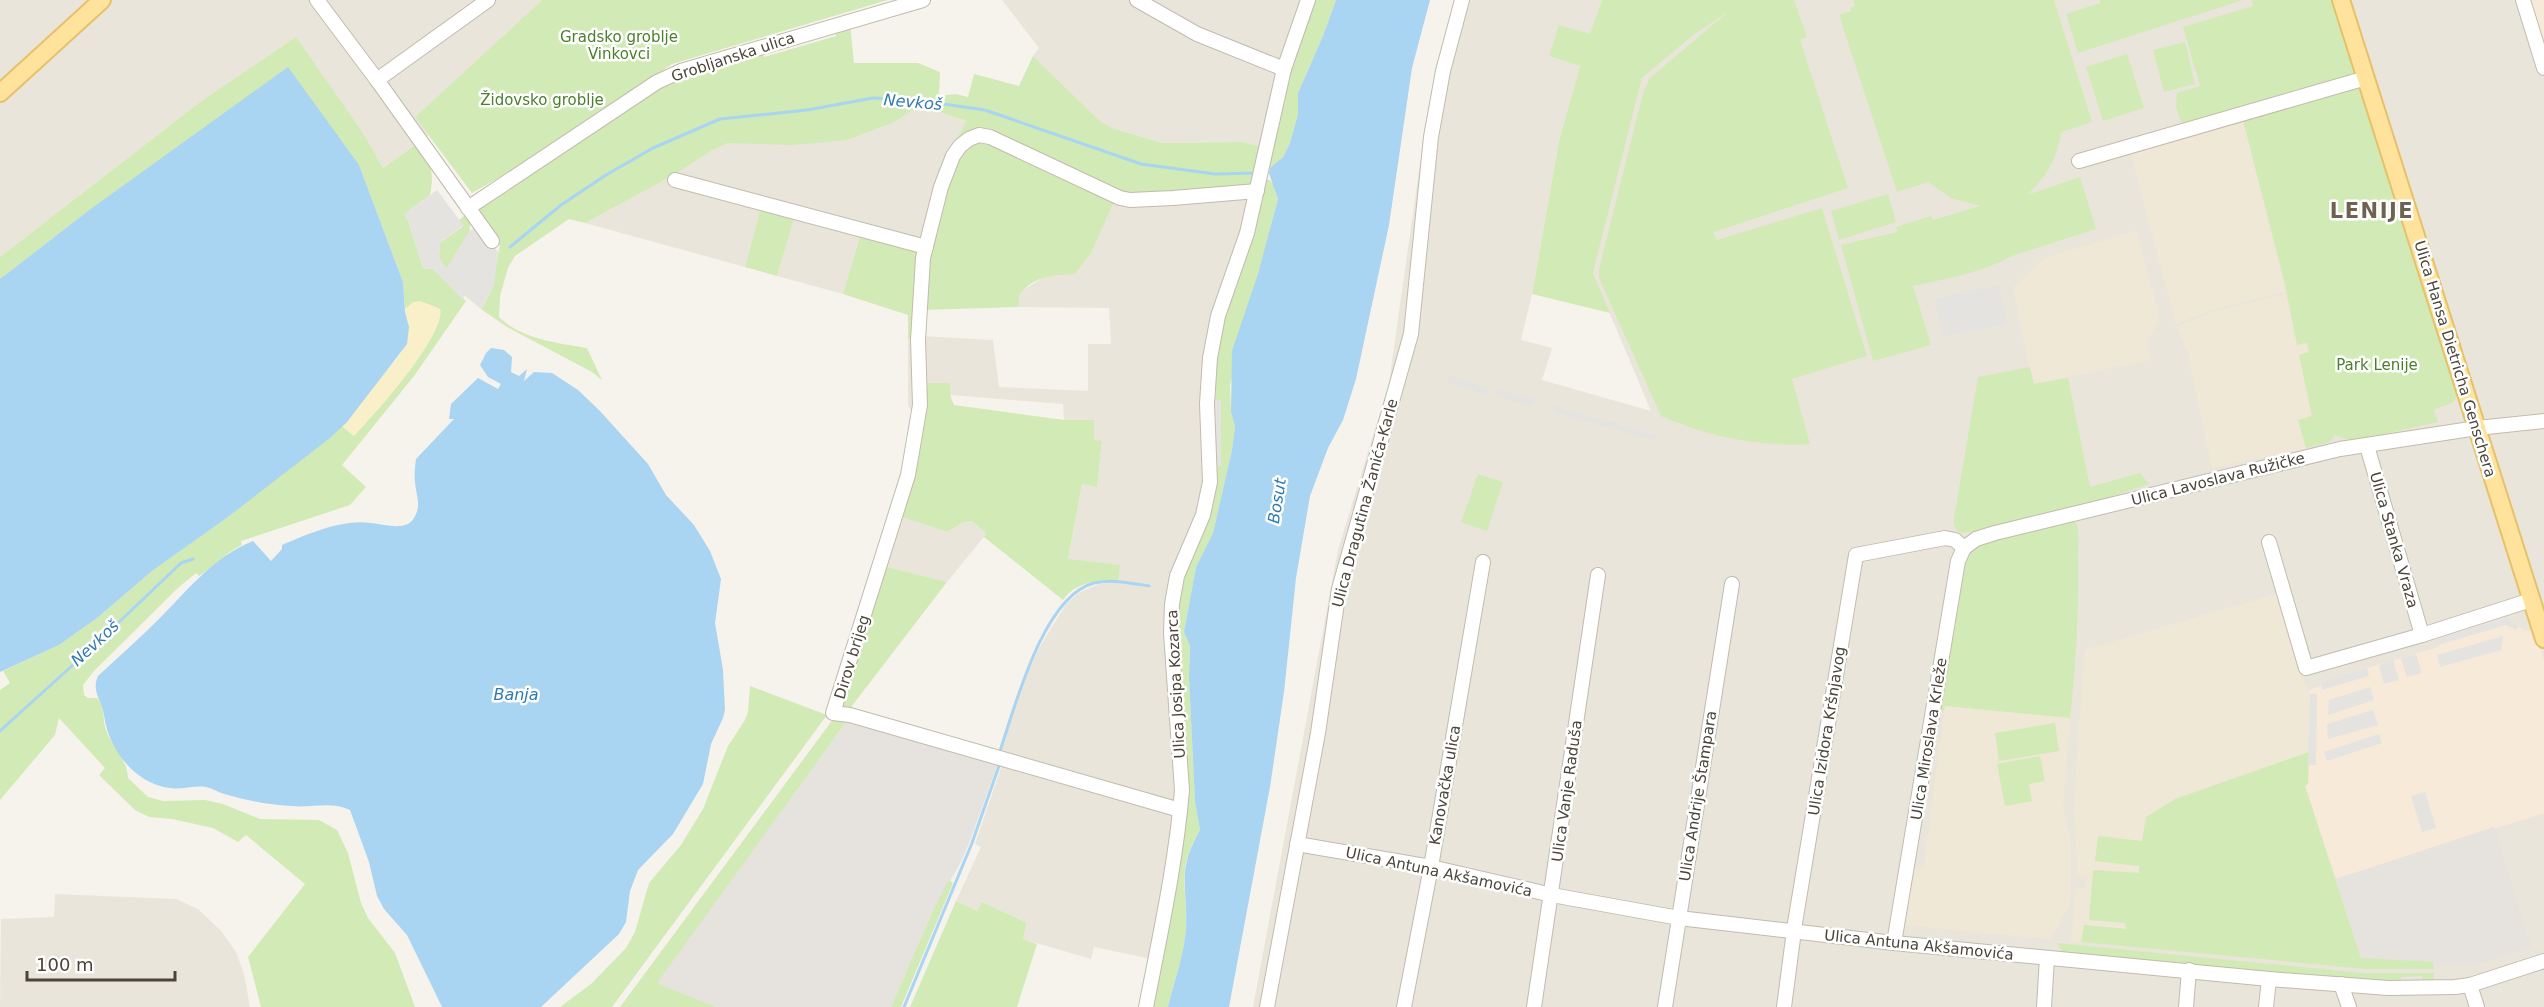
<svg xmlns="http://www.w3.org/2000/svg" width="2544" height="1007" font-family="'DejaVu Sans',sans-serif">
	<rect width="100%" height="100%" fill="#f6f3ec"/>
	<g fill="#eae5da">
		<path d="M0 0H542L415 117 429 135 383 168 365 136 295 38 200 102 0 257Z"/>
		<path d="M1002 0H1313L1270 149 1242 142 1162 143 1112 128 1099 120 1033 56 1039 48Z"/>
		<path d="M1455 0H1602L1590 35 1549 56 1580 66 1559 141 1532 294 1521 340 1552 348 1542 380 1651 411 1596 281 1593 273 1595 264 1642 78 1695 34 1743 0H2544V1007H1253L1338 550 1389 383 1425 128Z"/>
		<path d="M913 110 937 111 966 121 957 140 929 251 861 233 843 294 777 276 795 216 761 207 745 267 585 223 674 175 711 151 728 143 847 140 893 123Z"/>
		<path d="M1262 188 1248 253 1229 301 1221 466 1183 574 1182 713 1161 961 1094 947 1091 959 1023 939 1027 923 982 902 977 911 956 901 981 847 975 844 1002 765 1004 753 1000 751 1021 688 1039 648 1066 604 1080 592 1099 584 1117 582 1119 565 1068 560 1082 484 1097 487 1102 441H1094V420H1064L1063 404 950 395V383H928L925 386 922 418 910 409 908 404V340L921 336 993 340 999 387 1088 391V344H1111L1109 308 1018 307V296L1022 291 1047 275 1117 194Z"/>
		<path d="M894 514 947 532 964 522 972 521 987 533 947 582 878 565Z"/>
		<path d="M55 894 176 899 198 909 221 931 236 952 244 974 250 1007H0L1 919 54 917Z"/>
	</g>
	<g fill="#f7ead8">
		<path d="M2529 0H2544V45Z"/>
		<path d="M2506 618 2525 631 2534 630 2544 660V813L2336 879 2305 786 2308 784 2309 690 2320 686V682L2438 647V645L2433 640Z"/>
	</g>
	<g fill="#e6e2dd">
		<path d="M849 718 998 763 970 841 960 864 933 910 891 1007H716L656 983Z"/>
		<path d="M2494 827 2531 947 2474 965 2361 958 2336 879Z"/>
	</g>
	<g fill="#efe8d6">
		<path d="M2243 120 2286 292 2218 308 2176 324 2131 154Z"/>
		<path d="M2136 231 2160 319 2147 341 2150 360 2033 384 2013 288 2044 258Z"/>
		<path d="M2286 294 2297 345 2307 343 2310 353 2299 355 2312 417 2298 420 2307 448 2212 468 2188 353 2177 327 2215 311Z"/>
		<path d="M2276 594 2296 662 2310 694 2308 784 2305 786 2365 969 2071 941 2076 888 2085 889 2087 877 2077 876 2075 816 2076 769 2085 650Z"/>
		<path d="M1945 705 2070 718 2063 804 2065 822 2071 837V901L2051 939 1903 925 1912 870 1924 866Z"/>
	</g>
	<g fill="#d2eab5">
		<path d="M542 0H888L672 64 610 107 603 111 600 110 539 155 472 193 415 117Z"/>
		<path d="M1313 0H1336L1323 36 1298 93V114L1290 143 1283 157 1270 168H1266L1281 94Z"/>
		<path d="M1602 0H1794L1807 37 1800 40 1848 188 1713 232 1717 240 1822 208 1867 356 1792 379 1810 444C1758 447 1709 437 1661 416L1599 278V269L1643 93 1650 78 1729 11 1695 34 1642 78 1593 273 1610 313 1532 294 1559 141 1580 66 1549 56 1559 25 1590 34Z"/>
		<path d="M1853 0H2054L2092 122 2061 132C2057 160 2047 176 2027 195L2080 177 2096 229 2012 256C1983 272 1946 279 1913 286L1931 345 1873 361 1841 245 1897 232 1896 227 1931 216 1933 220 1980 206 1951 198 1928 182 1897 192 1839 15 1851 11 1850 8 1855 6Z"/>
		<path d="M2100 0H2243L2078 53 2066 14 2100 3Z"/>
		<path d="M2252 0H2333L2457 395 2454 402 2434 410 2438 422 2352 441 2335 435 2330 442 2307 448 2305 445 2298 420 2312 416 2299 355 2309 352 2307 343 2297 345 2285 284 2243 120 2184 128 2176 108 2177 93 2200 86 2183 27 2253 6Z"/>
		<path d="M850 23 854 63H918L940 72 939 96 956 94 968 97 974 74 1019 86 1033 56 1099 120 1112 128 1162 143 1242 142 1262 147 1253 188 1146 196 1117 194 1003 138 956 141 966 121 937 111 913 110 893 123 847 140 792 145 728 143 711 151 674 175 585 223 569 219 515 256 508 268 500 296 499 317C521 339 557 343 587 348L602 380 592 372 507 327 481 309C498 284 493 272 500 246L474 210 658 85 762 50 764 57 836 36 835 28Z"/>
		<path d="M296 37 365 136 383 168 418 143C430 164 435 170 430 195L404 214 408 220 423 268 433 269 466 301 414 376 342 465 366 487 350 505 241 541 242 545C225 553 214 566 199 576L196 573 179 587 94 671 83 685 84 695 88 698H97C106 708 102 719 106 730 113 749 127 758 128 778L148 797 163 801 205 800 223 804 260 819 319 820 337 830 348 853 361 903 368 918 395 953 415 1007H261L248 957 305 884 246 835 238 842 213 828 172 819 149 817 135 810 99 775 105 768 59 718 55 735 0 800V690L10 683 3 671 59 645 97 618 152 571 228 517 342 426 354 436C373 416 446 335 440 309 426 303 418 298 405 309L403 282 359 165 88 211 0 279V257L200 102Z"/>
		<path d="M2185 42 2195 84 2164 92 2153 50Z"/>
		<path d="M2127 54 2144 108 2103 121 2086 67Z"/>
		<path d="M976 141H993L1115 199 1091 253 1075 274C1053 275 1032 276 1019 296L1018 307 922 310 927 267 956 158Z"/>
		<path d="M1263 180H1270L1274 185 1278 199 1230 385 1231 412 1235 427 1232 450 1213 533 1196 567 1184 632 1190 646 1189 676 1195 802 1200 830C1175 870 1188 888 1186 929 1184 955 1174 982 1168 1007H1151L1183 837 1175 627 1183 574 1215 466H1220V400H1216L1215 352 1229 301 1248 253Z"/>
		<path d="M1888 194 1896 222 1839 240 1831 211Z"/>
		<path d="M761 207 795 216 777 276 745 267Z"/>
		<path d="M468 213C477 233 457 253 446 269L439 257 440 243 463 226 459 220Z"/>
		<path d="M861 233 922 249 914 337 908 340V315L843 294Z"/>
		<path d="M2030 367 2034 384 2068 378 2090 487 2140 473 2149 484 2082 506 2044 513 2019 522 1964 533 1958 532 1954 525V518L1978 377Z"/>
		<path d="M928 383H950V395L954 405 1064 420H1094V440L1102 441 1097 487 1082 484 1068 559 1120 565 1118 580C1098 580 1075 582 1063 600L984 537 986 533 972 521 964 522 947 532 899 516 925 386Z"/>
		<path d="M1478 474 1503 482 1487 531 1461 522Z"/>
		<path d="M2075 520C2080 530 2078 545 2078 556 2079 610 2076 664 2070 718L1945 706 1944 711 1937 710 1962 558 1978 543Z"/>
		<path d="M883 566 947 582 848 711 842 707Z"/>
		<path d="M750 686 827 715 612 1007H560L591 984 626 948 635 932 649 883 681 845 703 809 728 746 745 720 748 712Z"/>
		<path d="M849 718 657 983 716 1007H620L831 722 834 719Z"/>
		<path d="M2055 723 2059 751 1999 761 1995 733Z"/>
		<path d="M2309 752 2308 784 2305 786 2361 958 2433 962 2434 969H2366L2081 942 2084 925 2126 929 2125 923 2089 920 2093 870 2139 873V866L2095 861 2098 836 2142 841 2146 817 2175 799Z"/>
		<path d="M2040 756 2045 781 2029 784 2032 801 2005 806 1997 764Z"/>
		<path d="M949 880 953 883 901 1007H891L933 910Z"/>
		<path d="M956 901 977 911 982 902 1027 923 1023 939 1037 944 1017 1007H910Z"/>
		<path d="M2057 943 2362 973H2434L2433 983H2423L2422 976 2401 977V980L2355 981 2063 953Z"/>
	</g>
	<path fill="#f9efc9" d="M420 301 440 309C446 335 373 416 354 436L342 426 377 381 396 360 407 344 405 309 413 302Z"/>
	<g fill="#e5e3e0">
		<path d="M437 190 463 225 440 243 439 257 446 269 470 230 479 227 498 252 494 286 481 309 465 296 462 299 433 269 423 268 408 220 404 214Z"/>
		<path d="M1999 285 2007 324 1943 337 1935 299Z"/>
		<path d="M1449 375 1490 389 1488 396 1447 382Z"/>
		<path d="M1497 388 1534 399 1532 406 1495 396Z"/>
		<path d="M1216 400H1221V466H1215Z"/>
		<path d="M1554 406 1658 435 1656 441 1553 412Z"/>
		<path d="M2506 618 2518 626 2516 630 2506 625 2438 645 2433 640Z"/>
		<path d="M2503 636 2501 650 2440 667 2437 655Z"/>
		<path d="M2416 654 2422 673 2407 677 2401 658Z"/>
		<path d="M2393 660 2399 680 2384 684 2379 665Z"/>
		<path d="M2367 668 2369 676 2322 690 2320 682Z"/>
		<path d="M2370 687 2374 700 2328 715 2329 700Z"/>
		<path d="M2310 694H2317L2316 765H2308Z"/>
		<path d="M2373 710 2378 725 2328 739 2327 724Z"/>
		<path d="M2379 734 2382 743 2327 761 2324 752Z"/>
		<path d="M2425 792 2436 828 2422 832 2411 796Z"/>
	</g>
	<g fill="#a9d4f2">
		<path d="M1336 0H1430L1412 68 1389 225 1356 379 1343 420 1328 448 1310 496 1296 578 1284 692 1270 787 1229 1007H1168C1174 982 1184 955 1186 929 1188 887 1176 871 1200 830L1195 802 1189 676 1190 646 1184 632 1186 621 1196 567 1213 533 1232 450 1235 427 1231 412 1232 351 1258 274 1278 199 1269 173 1270 168 1283 157 1290 143 1298 114V93L1323 36Z"/>
		<path d="M288 67 359 165 403 282 405 312 409 327 407 344 347 422 330 438 228 517 152 571 97 618 59 645 0 672V279L88 211Z"/>
		<path d="M491 348 504 350 512 357 511 372 519 376 527 369 524 381 534 372 552 373 578 390 599 410 648 464 666 495 694 525 710 551 721 579 715 623 723 670 725 710 723 718 711 744 703 784 673 834 638 870 630 891 626 922 619 934 541 1007H442L407 935 384 909 377 896 369 862 350 810C332 801 312 808 291 806 268 805 246 800 224 794 218 792 212 788 206 787 195 785 181 790 169 788 134 783 108 748 104 715 102 700 91 692 98 676 118 657 139 639 159 619 188 590 213 557 253 541L271 561 282 549V545C308 534 342 519 371 523 383 524 406 532 414 518 422 505 416 496 415 482 414 475 415 467 416 459L454 419H449L451 404 478 378 498 389 501 384 488 377 480 365 486 353Z"/>
	</g>
	<g fill="none" stroke-linecap="round" stroke-linejoin="round">
		<g stroke="#a9d4f2" stroke-width="3">
			<path d="M510 247 561 205 606 175 653 148 720 119 807 110 873 98 916 100 985 110 1141 164 1215 174 1257 173"/>
			<path d="M0 731 95 645 181 563 193 559"/>
			<path d="M1000 751C1015 707 1043 596 1094 583 1112 579 1131 583 1149 586"/>
			<path d="M904 1007 972 843 1000 763"/>
		</g>
		<g stroke="#c2bbae" stroke-width="16">
			<g id="minor">
				<path d="M317 0 377 80 492 241"/>
				<path d="M1137 0 1197 34 1284 69"/>
				<path d="M2523 0 2544 68"/>
				<path d="M377 80 488 0"/>
				<path d="M2079 161 2366 78"/>
				<path d="M675 180 926 247"/>
				<path d="M468 208 657 82 681 71 923 0"/>
				<path d="M2367 446 2422 635"/>
				<path d="M2269 542 2306 668 2422 635 2531 600"/>
				<path d="M1964 548 1976 539 1995 533 2340 449 2477 428 2544 421"/>
				<path d="M1180 810 850 715 833 713 908 475 920 405 918 340 923 258 941 187 953 156 960 146 969 139 979 135 990 137 1120 198 1130 200 1173 198 1257 191"/>
				<path d="M1297 844 1431 867 1552 895 1679 918 1894 943 2269 979 2388 988 2455 987 2470 985 2544 961"/>
				<path d="M2341 984 2349 1007"/>
				<path d="M2470 985 2477 1007"/>
				<path d="M1146 1007C1160 935 1176 863 1182 790L1171 633 1172 604 1177 576 1203 515 1210 482 1207 404 1210 358 1218 316 1247 233 1284 69 1308 0"/>
				<path d="M1267 1007 1318 733 1339 589 1411 334 1431 137 1443 71 1462 0"/>
				<path d="M1404 1007 1431 867 1483 562"/>
				<path d="M1534 1007 1598 575"/>
				<path d="M1665 1007 1732 584"/>
				<path d="M1784 1007 1795 923 1856 555 1945 538 1955 540 1964 548 1958 561 1894 943"/>
				<path d="M2044 1007 2047 958"/>
				<path d="M2186 1007 2189 970"/>
				<path d="M2266 1007 2269 979"/>
			</g>
		</g>
		<g stroke="#e6c16a" stroke-width="20">
			<g id="major">
				<path d="M2341 0 2544 639"/>
				<path d="M0 93 102 0"/>
			</g>
		</g>
		<use href="#minor" stroke="#fff" stroke-width="14"/>
		<use href="#major" stroke="#ffe39c" stroke-width="16"/>
	</g>
	<g text-anchor="middle" dominant-baseline="central" stroke-width="5" stroke-linejoin="round" paint-order="stroke">
		<g font-size="15" fill="#4a7f2a" stroke="#fff">
			<text x="619" y="37">Gradsko groblje<tspan x="619" dy="17">Vinkovci</tspan></text>
			<text x="542" y="100">Židovsko groblje</text>
			<text x="2377" y="365">Park Lenije</text>
		</g>
		<g font-size="15" fill="#4b4439" stroke="#fff">
			<text transform="translate(733 57) rotate(-18)">Grobljanska ulica</text>
			<text transform="translate(2455 359) rotate(73)">Ulica Hansa Dietricha Genschera</text>
			<text transform="translate(2218 479) rotate(-14)">Ulica Lavoslava Ružičke</text>
			<text transform="translate(1365 503) rotate(-75)">Ulica Dragutina Žanića-Karle</text>
			<text transform="translate(2394 540) rotate(74)">Ulica Stanka Vraza</text>
			<text transform="translate(852 657) rotate(-73)">Dirov brijeg</text>
			<text transform="translate(1176 684) rotate(-93)">Ulica Josipa Kozarca</text>
			<text transform="translate(1827 731) rotate(-81)">Ulica Izidora Kršnjavog</text>
			<text transform="translate(1929 739) rotate(-81)">Ulica Miroslava Krleže</text>
			<text transform="translate(1445 785) rotate(-80)">Kanovačka ulica</text>
			<text transform="translate(1567 791) rotate(-82)">Ulica Vanje Raduša</text>
			<text transform="translate(1698 796) rotate(-81)">Ulica Andrije Štampara</text>
			<text transform="translate(1439 872) rotate(12)">Ulica Antuna Akšamovića</text>
			<text transform="translate(1919 945) rotate(6)">Ulica Antuna Akšamovića</text>
		</g>
		<g font-size="16" font-style="italic" fill="#2e7ab2" stroke="#fff">
			<text transform="translate(913 102) rotate(5)">Nevkoš</text>
			<text transform="translate(1277 501) rotate(-81)">Bosut</text>
			<text transform="translate(95 643) rotate(-43)">Nevkoš</text>
			<text x="516" y="694">Banja</text>
		</g>
		<g font-size="21" font-weight="bold" letter-spacing="1.5" fill="#6e6250" stroke="#fff">
			<text x="2372" y="211">LENIJE</text>
		</g>
	</g>
	<path d="M27 971v9h148v-9" fill="none" stroke="#4b4439" stroke-width="3"/>
	<text x="36" y="971" font-size="18" fill="#4b4439" stroke="#ffffff" stroke-width="4.5" paint-order="stroke">100 m</text>
</svg>
